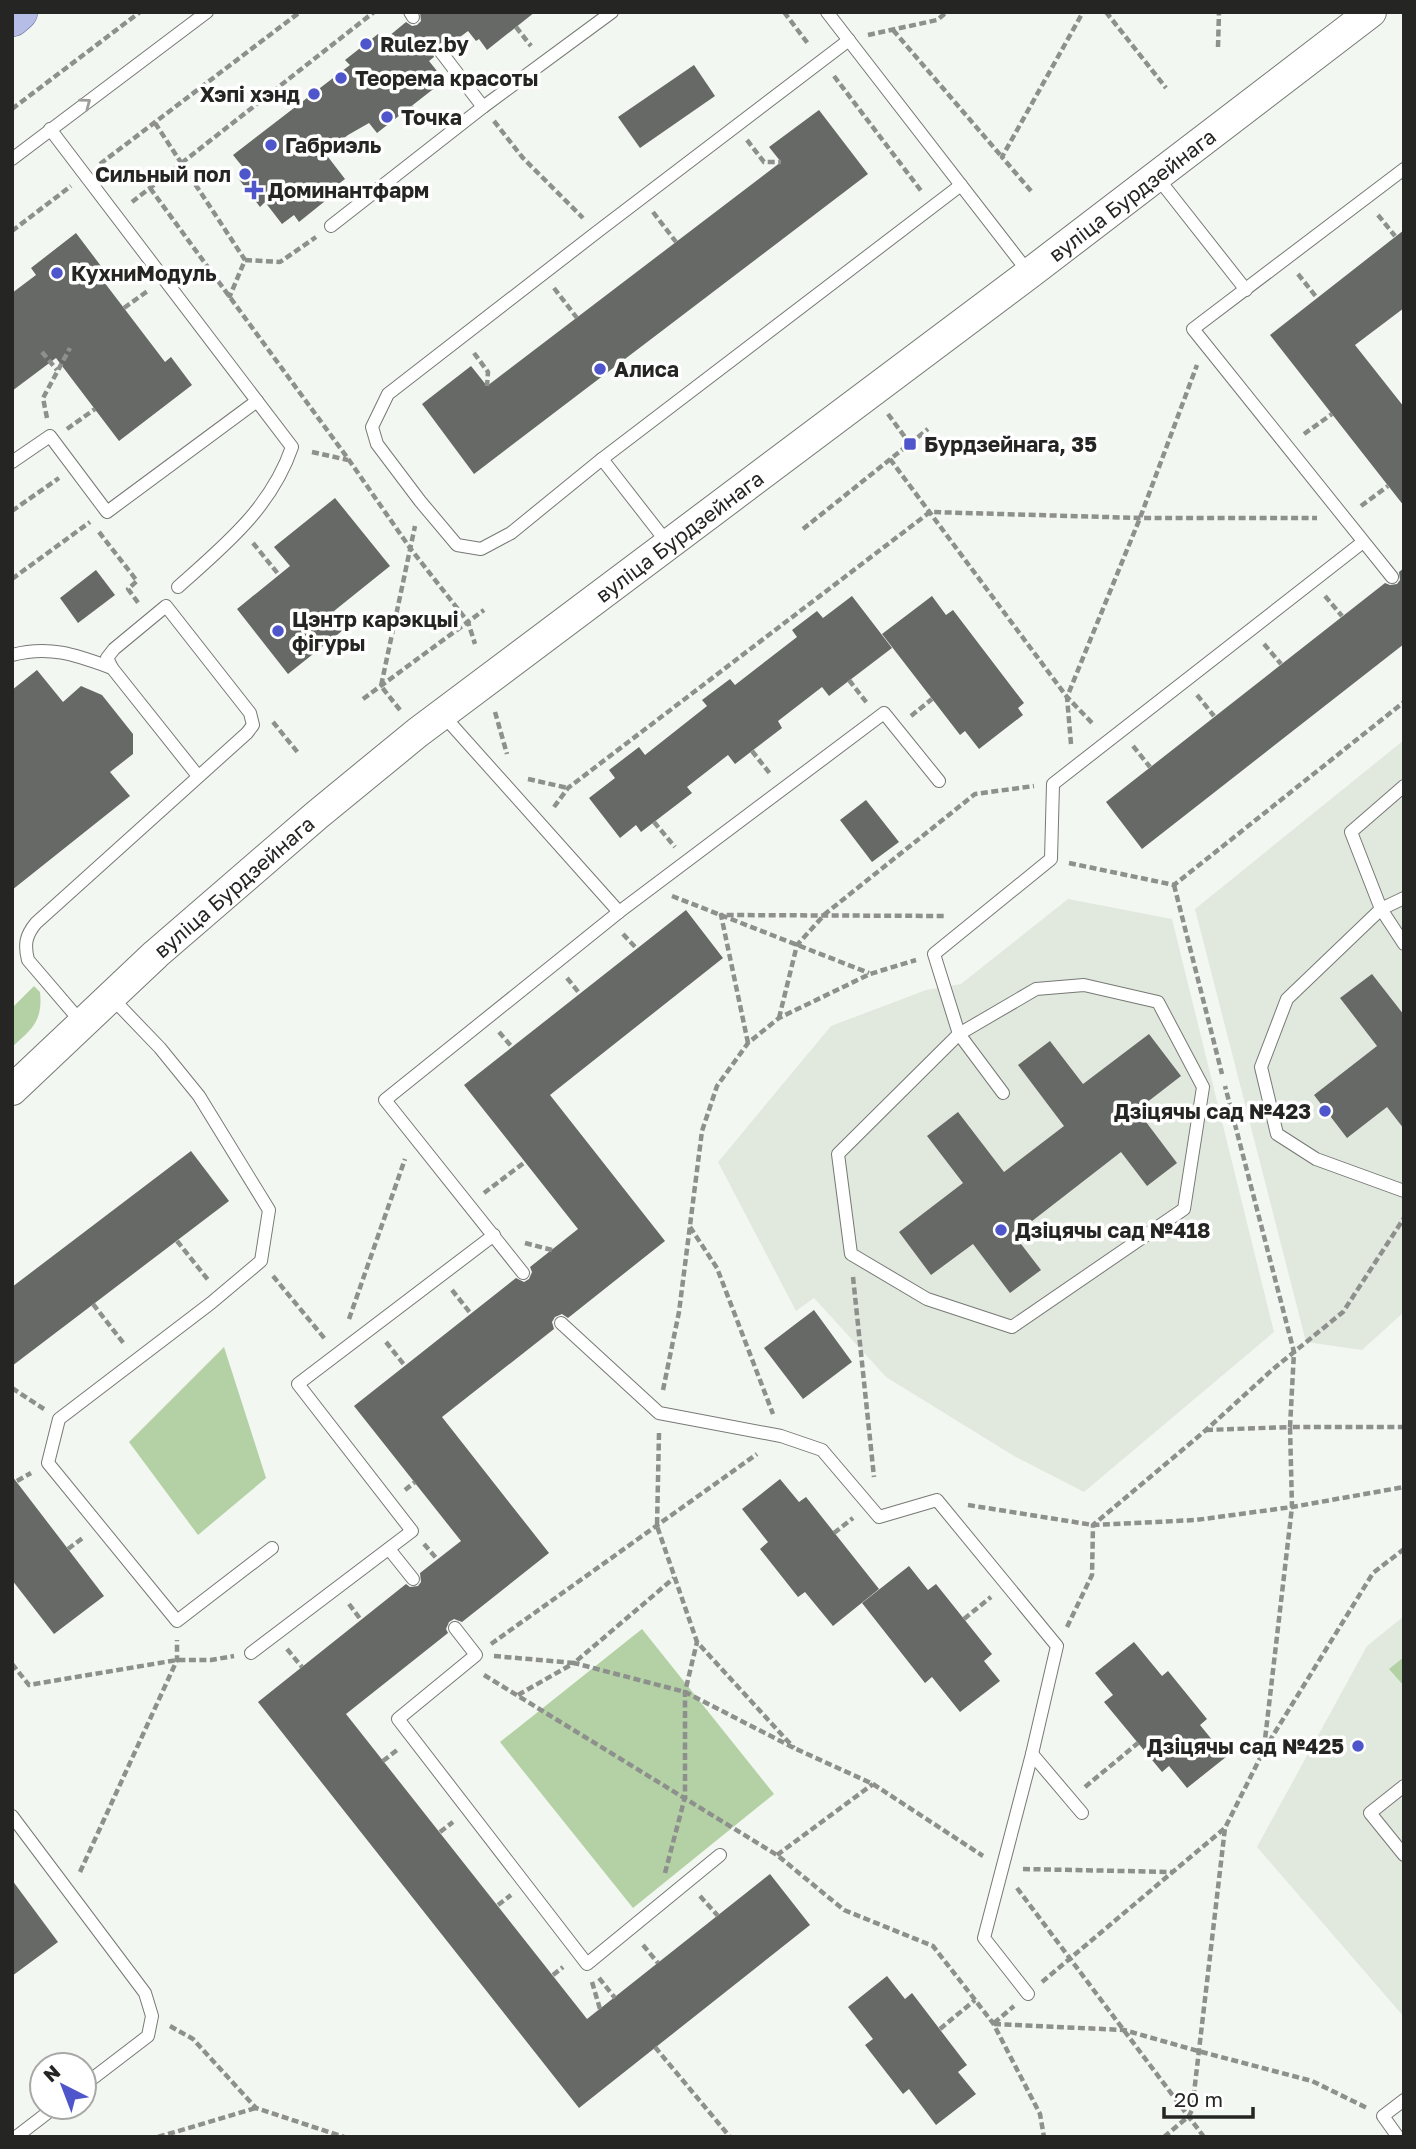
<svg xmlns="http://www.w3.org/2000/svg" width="1416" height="2149" font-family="'Golos Text',sans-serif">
	<rect width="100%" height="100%" fill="#f3f7f1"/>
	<g fill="#e1e9de">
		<path d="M1404 740V1312L1362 1350 1306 1342 1195 909Z"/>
		<path d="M1068 899 1172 919 1274 1332 1084 1492 1014 1456 886 1377 814 1298 796 1311 718 1162 831 1026 926 990 961 984Z"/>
		<path d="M1404 1616V2017L1257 1847 1367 1646Z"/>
	</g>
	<g fill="#b3d1a4">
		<path d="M34 986 40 992C43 1021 32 1029 12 1047V1008Z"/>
		<path d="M224 1347 266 1478 198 1535 129 1442Z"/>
		<path d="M642 1629 774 1794 633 1908 500 1742Z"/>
		<path d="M1404 1657V1686L1389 1669Z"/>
	</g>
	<g fill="#666965">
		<path d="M420 12H535L487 50 479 39 476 41 468 31 448 46 441 43 435 46 432 52 434 57 429 61 437 71 433 73 441 83 377 133 369 123 348 135 325 153 345 179 332 189 335 193 299 222 294 215 282 224 265 202 260 207 238 178 246 171 233 155 350 65 345 60 378 34 383 41 406 22 412 26 417 25 421 21Z"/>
		<path d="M694 65 715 96 640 148 618 117Z"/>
		<path d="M819 110 868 174 474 474 422 404 471 366 487 386 781 162 769 147Z"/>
		<path d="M1404 230V308L1355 345 1404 407V506L1270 335Z"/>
		<path d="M76 233 107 274 101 278 165 362 171 357 192 385 119 441 56 358 12 391V293L36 275 31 268Z"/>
		<path d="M335 498 390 566 334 611 347 627 288 674 237 609 290 566 274 547Z"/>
		<path d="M1404 568V644L1142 849 1106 802 1385 583 1390 585 1397 584 1400 580 1399 572Z"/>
		<path d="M96 570 115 595 78 623 60 598Z"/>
		<path d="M852 596 892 648 829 696 822 687 778 721 782 728 735 764 728 755 687 787 692 793 641 832 636 825 620 838 589 798 615 778 609 770 639 747 645 755 707 706 702 700 730 679 735 685 797 637 792 630 817 611 823 618Z"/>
		<path d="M932 596 946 615 953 610 1024 703 1018 708 1023 715 979 749 965 731 960 735 882 634Z"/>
		<path d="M37 670 63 702 81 686 102 695 133 734V754L110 772 130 796 12 890V690Z"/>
		<path d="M866 800 899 842 872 862 840 820Z"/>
		<path d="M686 910 723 958 550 1095 665 1241 568 1318 562 1314 555 1317 552 1322 554 1329 442 1417 549 1553 462 1622 454 1619 449 1622 446 1629 448 1633 346 1714 587 2019 770 1874 810 1925 579 2108 258 1702 406 1584 410 1587 418 1586 421 1582 420 1573 461 1541 354 1406 516 1278 524 1282 529 1279 532 1272 530 1267 578 1229 464 1085Z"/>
		<path d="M1372 974 1404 1015V1129L1387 1107 1347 1138 1314 1095 1377 1046 1340 998Z"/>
		<path d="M1149 1034 1181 1076 1137 1110 1177 1163 1147 1186 1121 1152 1014 1235 1041 1270 1010 1293 973 1244 931 1275 899 1232 963 1183 927 1136 958 1112 1004 1172 1064 1126 1018 1065 1050 1041 1083 1084Z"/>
		<path d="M191 1151 229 1201 12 1366V1287Z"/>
		<path d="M814 1310 852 1362 803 1399 764 1348Z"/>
		<path d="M12 1476 104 1596 54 1634 12 1580Z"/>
		<path d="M780 1479 799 1502 806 1497 879 1589 833 1626 805 1592 798 1597 760 1549 768 1542 742 1509Z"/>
		<path d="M909 1566 928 1590 936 1584 992 1654 984 1661 1000 1681 960 1712 932 1677 925 1683 862 1603Z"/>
		<path d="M1134 1642 1162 1676 1168 1671 1207 1719 1200 1725 1226 1757 1187 1788 1169 1766 1162 1772 1104 1702 1113 1695 1095 1673Z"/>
		<path d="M12 1880 58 1942 12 1976Z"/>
		<path d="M887 1976 905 1999 912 1993 967 2065 958 2072 976 2094 936 2125 909 2089 903 2094 865 2045 873 2039 848 2007Z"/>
	</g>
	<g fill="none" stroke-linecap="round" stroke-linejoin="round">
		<g stroke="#767975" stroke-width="14">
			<g id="service">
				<path d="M410 12 413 17"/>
				<path d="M827 12 1029 273"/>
				<path d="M849 40 597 232 388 394 372 427 377 444 420 501 457 545 481 549 511 533 602 459 961 185"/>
				<path d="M441 52 483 107"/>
				<path d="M50 129 292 447C271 508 225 545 178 587"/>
				<path d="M12 159 207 12"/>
				<path d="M1157 177 1246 290"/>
				<path d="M331 226 483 107 612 12"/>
				<path d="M602 459 669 545"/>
				<path d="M12 462 50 436 107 512 257 401"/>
				<path d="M1392 577 1193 329 1404 169"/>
				<path d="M12 655C50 645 76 655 112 668"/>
				<path d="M442 714 619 912"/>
				<path d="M1404 786 1351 832 1381 909 1404 944"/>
				<path d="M1404 898 1381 909 1287 999 1261 1067 1277 1134 1316 1159 1404 1191"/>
				<path d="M1084 985 1158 1002 1203 1087 1184 1209 1012 1327 927 1299 851 1254 838 1154 959 1034 1036 989Z"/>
				<path d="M111 997 160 1048 199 1096 269 1210 261 1261 211 1303 59 1419 48 1463 177 1621 272 1548"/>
				<path d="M82 1023 28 960C24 944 26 935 36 923L247 733 253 725 250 713 166 606 114 649 107 658 112 668 198 776"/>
				<path d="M1003 1093 959 1034 934 954 1051 859 1053 784 1363 542"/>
				<path d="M523 1273 385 1100 619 912 884 713 939 781"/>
				<path d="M561 1323 659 1413 781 1436 822 1450 879 1517 937 1500 1057 1646 1032 1754 984 1938 1028 1994"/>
				<path d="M389 1549 413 1579"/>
				<path d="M455 1628 476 1655 398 1719 587 1964 720 1855"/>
				<path d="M251 1653 412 1531 298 1384 494 1235"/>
				<path d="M1032 1754 1082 1813"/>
				<path d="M1404 1786 1370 1813 1404 1855"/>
				<path d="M12 1816 145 1993 152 2016 148 2036 84 2085"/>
				<path d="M16 2137 55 2107"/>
				<path d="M1398 2137 1383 2116 1404 2100"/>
			</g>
		</g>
		<g stroke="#767975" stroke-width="32">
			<g id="tertiary">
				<path id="s1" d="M12 1090 156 954 317 815 417 733 1030 273 1371 12"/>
			</g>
		</g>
		<g stroke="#646d9a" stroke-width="38">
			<path id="primary" d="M12 18 19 12"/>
		</g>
		<g stroke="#8d908c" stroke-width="4.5" stroke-dasharray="7 3.5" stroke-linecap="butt">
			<path d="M784 12 809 45"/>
			<path d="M1106 12 1166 88"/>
			<path d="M516 27 531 46"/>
			<path d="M893 30 1002 157"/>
			<path d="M868 35 937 20 947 12"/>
			<path d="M1218 47 1219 12"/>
			<path d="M834 76 922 192"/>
			<path d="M411 107 426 125"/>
			<path d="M12 109 140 12"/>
			<path d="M494 121 523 158 583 218"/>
			<path d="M155 123 245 260 229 298"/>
			<path d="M747 140 764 162H781"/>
			<path d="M100 164 300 12"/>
			<path d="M150 188 349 460 410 548 468 622 475 644"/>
			<path d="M1031 191 1002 157 1083 12"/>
			<path d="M132 202 374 12"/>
			<path d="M653 212 676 242"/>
			<path d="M1378 215 1395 236"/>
			<path d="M12 231 71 186"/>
			<path d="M245 260 280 262 316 237"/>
			<path d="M1298 274 1317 298"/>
			<path d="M554 288 577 318"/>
			<path d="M124 308 149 290"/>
			<path d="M42 352 57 370"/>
			<path d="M474 353 488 372 487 386"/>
			<path d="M888 414 910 444"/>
			<path d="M47 418 43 398 70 348"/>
			<path d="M67 429 95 409"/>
			<path d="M1304 434 1332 414"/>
			<path d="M312 452 348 460"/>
			<path d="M890 459 1067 697 1094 725"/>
			<path d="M1361 506 1388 486"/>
			<path d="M12 511 59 478"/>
			<path d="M803 529 928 429"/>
			<path d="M99 532 137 581 128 589 139 604"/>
			<path d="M253 543 279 575"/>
			<path d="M12 579 90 522"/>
			<path d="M1325 596 1342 616"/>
			<path d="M1264 644 1281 664"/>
			<path d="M849 680 867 703"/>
			<path d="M1197 695 1214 716"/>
			<path d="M363 699 484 610"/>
			<path d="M400 710 381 686 415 526"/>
			<path d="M495 712 507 754"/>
			<path d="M911 716 932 699"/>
			<path d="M273 722 299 754"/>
			<path d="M1071 744 1067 697 1140 518 1197 365"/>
			<path d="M1133 746 1150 767"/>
			<path d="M752 751 771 775"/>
			<path d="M528 779 568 788"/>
			<path d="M554 807 568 788 930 512 1140 518H1317"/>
			<path d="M654 822 675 847"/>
			<path d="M1069 863 1174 885 1404 702"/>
			<path d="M1174 885 1222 1074"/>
			<path d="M672 896 869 973"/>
			<path d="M623 934 637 949"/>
			<path d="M567 978 580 994"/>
			<path d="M779 1018 797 945 825 914 975 794 1034 786"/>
			<path d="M499 1032 512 1047"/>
			<path d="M748 1043 721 915 947 916"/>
			<path d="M484 1193 525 1162"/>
			<path d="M690 1227 717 1268 773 1414"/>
			<path d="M177 1241 209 1281"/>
			<path d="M525 1243 552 1250"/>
			<path d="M273 1276 325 1339"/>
			<path d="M853 1277 874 1477"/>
			<path d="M452 1290 471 1314"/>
			<path d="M93 1304 125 1345"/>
			<path d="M349 1319 405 1159"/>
			<path d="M386 1342 405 1366"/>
			<path d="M12 1388 44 1409"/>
			<path d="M663 1390 679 1312 702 1131 717 1086 748 1043 779 1018 870 974 916 960"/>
			<path d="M1206 1430 1290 1427 1294 1352 1225 1086"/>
			<path d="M659 1433 657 1526 697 1642 794 1748"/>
			<path d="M17 1481 31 1473"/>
			<path d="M405 1490 415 1482"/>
			<path d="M968 1505 1093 1525 1196 1520 1292 1507 1404 1487"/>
			<path d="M834 1533 853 1518"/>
			<path d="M424 1544 437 1559"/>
			<path d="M68 1549 84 1537"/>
			<path d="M349 1604 361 1620"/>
			<path d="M964 1619 991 1597"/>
			<path d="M1067 1627 1092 1575 1093 1525 1206 1430 1272 1370 1343 1312 1404 1218"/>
			<path d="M491 1644 757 1454"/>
			<path d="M287 1649 302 1667"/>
			<path d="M494 1656 574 1663 674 1578"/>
			<path d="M12 1664 29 1685 177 1660H211L234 1656"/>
			<path d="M484 1675 777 1855 844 1910 933 1946 993 2023 1040 2114 1044 2137"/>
			<path d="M518 1695 574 1663 685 1692 794 1748 873 1784 983 1856"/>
			<path d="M1264 1748 1292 1507 1290 1427H1404"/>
			<path d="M383 1761 397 1750"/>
			<path d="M1085 1787 1138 1743"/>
			<path d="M440 1832 453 1822"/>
			<path d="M777 1855 873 1784"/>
			<path d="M1023 1869 1172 1872"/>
			<path d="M80 1872 177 1660V1640"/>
			<path d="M665 1873 685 1797V1692L697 1642"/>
			<path d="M1017 1888 1204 2137"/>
			<path d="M700 1896 718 1916"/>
			<path d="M498 1905 511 1895"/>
			<path d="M643 1945 658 1963"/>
			<path d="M553 1975 563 1967"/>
			<path d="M599 1978 615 1998"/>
			<path d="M592 1982 600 2009"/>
			<path d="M1042 1982 1225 1828"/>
			<path d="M994 2023 1014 2006"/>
			<path d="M994 2024 1124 2030 1198 2051 1312 2081 1367 2108"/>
			<path d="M170 2026 193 2039 256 2108 344 2137"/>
			<path d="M940 2029 975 2000"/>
			<path d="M655 2047 730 2137"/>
			<path d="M158 2137 256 2108"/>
			<path d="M1164 2137 1189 2116 1192 2110 1225 1828 1264 1750 1373 1573 1404 1549"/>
		</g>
		<use href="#service" stroke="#fff" stroke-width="12"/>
		<use href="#tertiary" stroke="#fff" stroke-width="30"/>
		<use href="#primary" stroke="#b6bee8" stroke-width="37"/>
	</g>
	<defs><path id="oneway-chevron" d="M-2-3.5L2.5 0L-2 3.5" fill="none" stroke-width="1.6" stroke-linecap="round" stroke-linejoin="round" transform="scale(1.75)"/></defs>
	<use stroke="#9d9d9c" href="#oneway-chevron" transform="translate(86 103) rotate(-37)"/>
	<g fill="#4f56cc" stroke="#fff" stroke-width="2.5">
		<circle cx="366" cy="44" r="7"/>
		<circle cx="341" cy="78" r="7"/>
		<circle cx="314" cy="94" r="7"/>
		<circle cx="387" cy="117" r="7"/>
		<circle cx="271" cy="145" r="7"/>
		<circle cx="245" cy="174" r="7"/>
		<path d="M250.5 179.5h7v7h7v7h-7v7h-7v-7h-7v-7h7z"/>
		<circle cx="57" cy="273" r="7"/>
		<circle cx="600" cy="369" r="7"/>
		<rect x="903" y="437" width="14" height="14" rx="3.5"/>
		<circle cx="278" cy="631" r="7"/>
		<circle cx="1325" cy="1111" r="7"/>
		<circle cx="1001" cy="1230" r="7"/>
		<circle cx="1358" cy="1746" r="7"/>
	</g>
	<g text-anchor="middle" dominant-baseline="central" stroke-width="7" stroke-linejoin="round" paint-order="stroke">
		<g font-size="21" font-weight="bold" fill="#252624" stroke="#fff" text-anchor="start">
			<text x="380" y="44">Rulez.by</text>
			<text x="355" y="78">Теорема красоты</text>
			<text x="300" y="94" text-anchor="end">Хэпі хэнд</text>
			<text x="401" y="117">Точка</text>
			<text x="285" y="145">Габриэль</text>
			<text x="231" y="174" text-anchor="end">Сильный пол</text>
			<text x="268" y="190">Доминантфарм</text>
			<text x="71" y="273">КухниМодуль</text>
			<text x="614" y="369">Алиса</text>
			<text x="924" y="444">Бурдзейнага, 35</text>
			<text x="292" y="619">Цэнтр карэкцыі<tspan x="292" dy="24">фігуры</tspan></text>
			<text x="1311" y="1111" text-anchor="end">Дзіцячы сад №423</text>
			<text x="1015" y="1230">Дзіцячы сад №418</text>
			<text x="1344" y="1746" text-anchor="end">Дзіцячы сад №425</text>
		</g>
		<g font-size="21" fill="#252624" stroke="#fff">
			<text stroke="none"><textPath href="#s1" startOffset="1435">вуліца Бурдзейнага</textPath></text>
			<text stroke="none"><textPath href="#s1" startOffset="868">вуліца Бурдзейнага</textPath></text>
			<text stroke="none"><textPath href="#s1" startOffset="301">вуліца Бурдзейнага</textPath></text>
		</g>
	</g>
	<rect width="1416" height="2149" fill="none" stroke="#252624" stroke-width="28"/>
	<g transform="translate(63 2086) rotate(318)"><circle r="33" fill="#ffffff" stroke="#a8a8a7" stroke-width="2"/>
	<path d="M0-5L12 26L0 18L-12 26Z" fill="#4f56cc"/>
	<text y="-10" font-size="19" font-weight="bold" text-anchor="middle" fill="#252624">N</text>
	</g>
	<path d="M1164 2107v10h89v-10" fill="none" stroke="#252624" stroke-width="3.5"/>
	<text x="1174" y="2107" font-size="21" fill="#252624" stroke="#ffffff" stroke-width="5" paint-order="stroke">20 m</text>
</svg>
